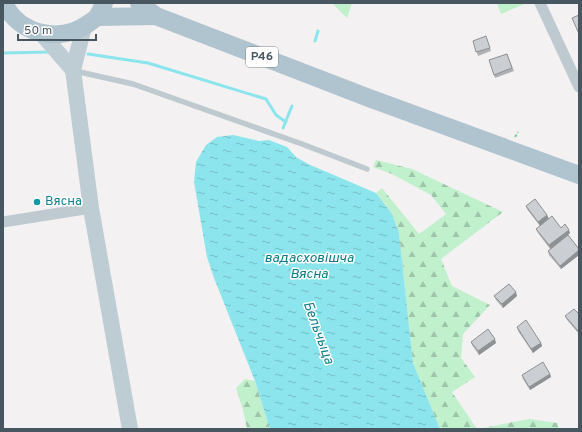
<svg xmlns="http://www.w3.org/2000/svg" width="582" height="432" font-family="Overpass,sans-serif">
	<defs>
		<pattern id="forest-firs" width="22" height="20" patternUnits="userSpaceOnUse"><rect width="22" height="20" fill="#c0f0cc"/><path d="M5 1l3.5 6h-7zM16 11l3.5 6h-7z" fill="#9ec5a9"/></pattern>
		<pattern id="water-ripples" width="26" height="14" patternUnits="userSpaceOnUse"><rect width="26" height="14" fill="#8ce5ed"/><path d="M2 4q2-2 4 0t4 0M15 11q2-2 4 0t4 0" fill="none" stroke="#74bcc3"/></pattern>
	</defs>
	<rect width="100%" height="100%" fill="#f3f1f1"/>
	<g fill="#c0f0cc">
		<path d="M331 3H352L347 18 334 5Z"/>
		<path d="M497 3H527L501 14Z"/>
	</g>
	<g fill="url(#forest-firs)">
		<path d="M376 160 412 169 503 212 441 259 452 286 490 305 463 334 461 358 475 377 452 392 477 429H440L413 363 399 233 392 214 376 193 382 188 419 234 446 214 431 195 392 174 373 167Z"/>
		<path d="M245 379 255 381 270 429H247L243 410 236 388Z"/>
		<path d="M529 419 557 423 559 429H478Z"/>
	</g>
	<path fill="url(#water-ripples)" d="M233 135 259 141 269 140 287 147 296 157 308 164 376 193 392 214 399 233 413 363 440 429H270L255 381 214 278 207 257 194 182 196 162 206 145 217 137Z"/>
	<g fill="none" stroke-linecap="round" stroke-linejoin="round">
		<g stroke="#8ce5ed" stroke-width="3">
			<path d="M315 41 318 31"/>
			<path d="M3 53 50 52"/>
			<path d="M88 54 148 63 266 99 276 115 286 122"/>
			<path d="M283 128 292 106"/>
		</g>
		<path stroke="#77cf99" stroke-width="2" stroke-dasharray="3 2" stroke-linecap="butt" d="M515 137 518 132"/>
		<path stroke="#becad0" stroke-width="5.5" d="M75 71 133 84 302 144 367 169"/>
		<g stroke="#becad0" stroke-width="11">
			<path d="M540 3 579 87"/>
			<path d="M3 222 91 208"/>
		</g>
		<g stroke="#beccd4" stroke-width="16">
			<path d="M84 27 73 70 91 208 130 429"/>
			<path d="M41 33 73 70"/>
		</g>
		<g stroke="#b0c4cf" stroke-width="18">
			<path d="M4 3C19 35 61 44 89 23 92 21 95 19 97 17 100 13 102 7 104 3"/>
			<path d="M139 3 156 16 369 98 579 175"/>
			<path d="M97 17 156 16"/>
		</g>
	</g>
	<g fill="#afb2b5">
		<path d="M486 36 491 51 478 56 473 41Z"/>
		<path d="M507 54 514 71 495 78 489 60Z"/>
		<path d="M526 206 547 215 549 219 540 226 527 209Z"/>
		<path d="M561 228 570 233 568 235 579 249V255L561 269 549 255 548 251 550 249 538 233 536 229Z"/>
		<path d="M494 296H517L503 308 496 300Z"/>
		<path d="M579 314V334L567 320 565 316Z"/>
		<path d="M517 327 541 343 542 346 533 353 518 331Z"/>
		<path d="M471 342 496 343 479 355 472 345Z"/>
		<path d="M550 374 551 377 530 390 523 379 522 375Z"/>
	</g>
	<g fill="#8e9194">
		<path d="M547 215 549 219 540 226 538 222Z"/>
		<path d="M569 230 570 233 551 249 549 245Z"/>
		<path d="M579 250V255L561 269 560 266Z"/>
		<path d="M516 292 517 296 503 308 502 304Z"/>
		<path d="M495 339 496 343 479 355 478 351Z"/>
		<path d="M541 343 542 346 533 353 531 349Z"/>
		<path d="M550 374 551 377 530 390 529 387Z"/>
	</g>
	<g fill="#cbcfd3" stroke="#8e9194">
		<path d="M579 15V34L572 18Z"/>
		<path d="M486 36 490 48 476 52 473 41Z"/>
		<path d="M507 54 512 68 494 75 489 60Z"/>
		<path d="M535 199 547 215 538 222 526 206Z"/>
		<path d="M552 216 561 228 565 224 569 230 549 245 536 229Z"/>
		<path d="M568 235 579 249V250L560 266 548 251Z"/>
		<path d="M509 284 516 292 502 304 494 296Z"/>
		<path d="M574 309 579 314V332L565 316Z"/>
		<path d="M526 320 541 343 531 349 517 327Z"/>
		<path d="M488 329 495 339 478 351 471 342Z"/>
		<path d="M543 362 550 374 529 387 522 375Z"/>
	</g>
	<circle fill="#0f9aa8" stroke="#fff" stroke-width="1.5" cx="37" cy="202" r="4"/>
	<g text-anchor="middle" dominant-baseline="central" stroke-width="3" stroke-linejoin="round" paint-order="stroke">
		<rect fill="#fff" stroke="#7f898f" stroke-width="1" x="246" y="47" width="32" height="20" rx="3"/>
		<g font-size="12" font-weight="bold" fill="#48575f">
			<text x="262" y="57">Р46</text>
		</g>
		<g font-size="13" fill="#0d838f" stroke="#fff" text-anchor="start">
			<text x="45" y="202">Вясна</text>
		</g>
		<g font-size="14" font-style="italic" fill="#0c7d88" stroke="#fff">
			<text x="309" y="258">вадасховішча<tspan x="309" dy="16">Вясна</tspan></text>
			<text transform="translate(318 333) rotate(70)">Бельчыца</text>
		</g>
	</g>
	<rect width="582" height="432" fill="none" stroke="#48575f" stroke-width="8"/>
	<path d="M18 34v6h78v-6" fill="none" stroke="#48575f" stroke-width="2"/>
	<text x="24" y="34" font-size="12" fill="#48575f" stroke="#ffffff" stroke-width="3" paint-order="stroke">50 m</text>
</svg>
